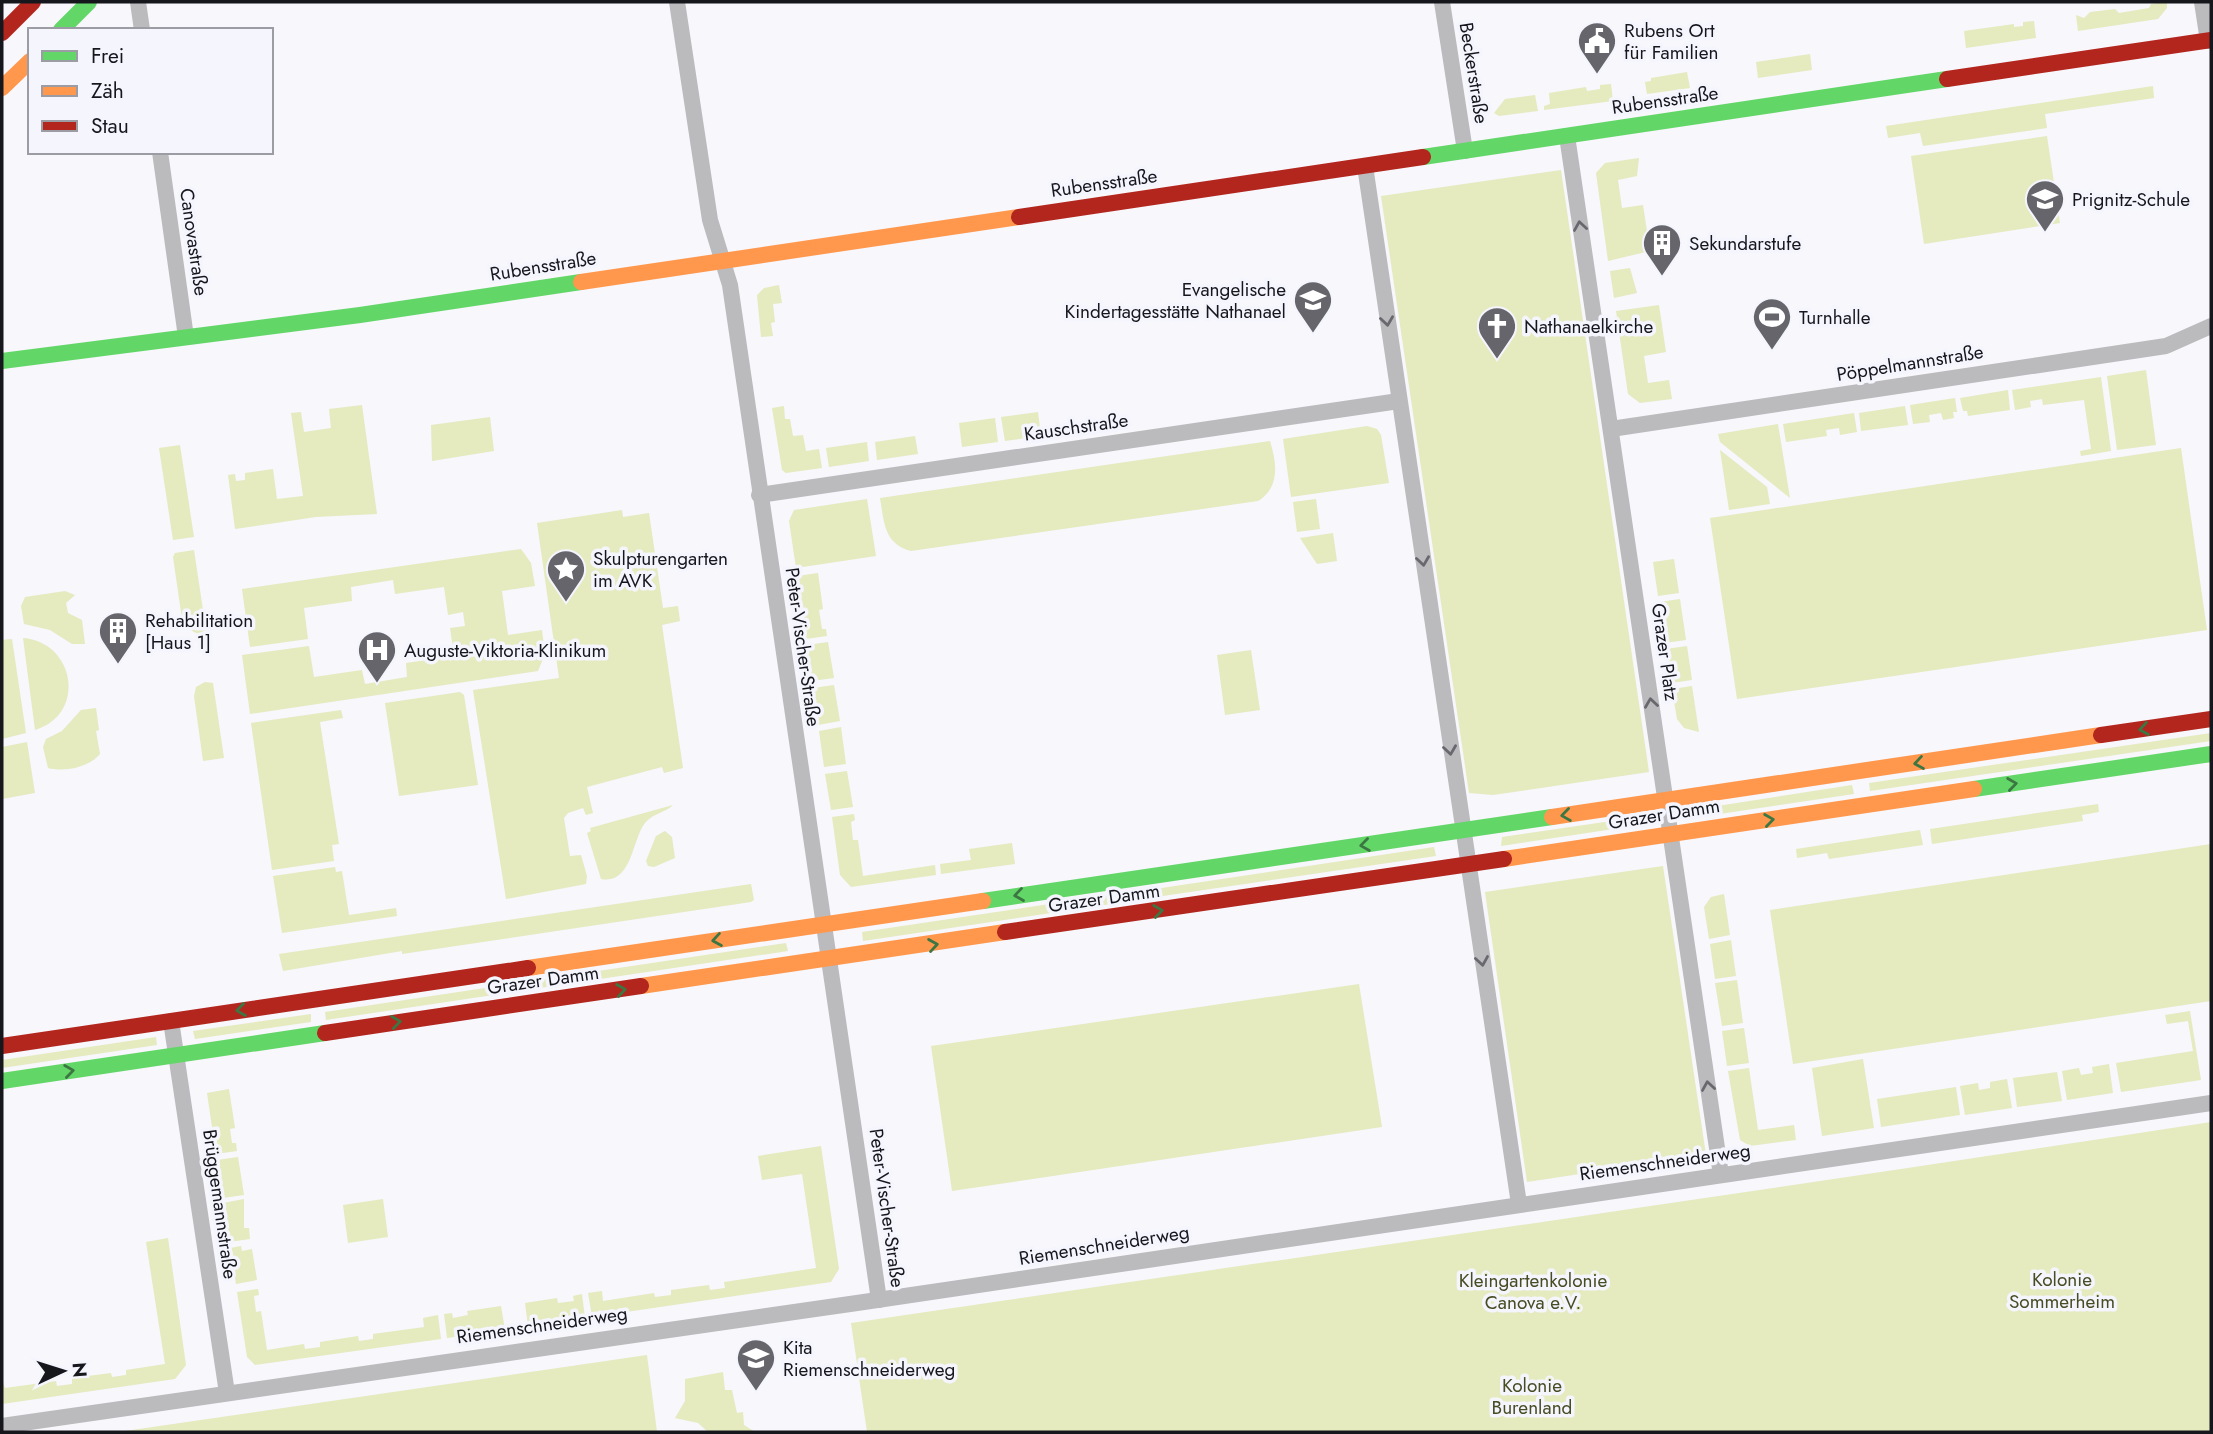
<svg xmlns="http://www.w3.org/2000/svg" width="2213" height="1434" font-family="Jost,sans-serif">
	<rect width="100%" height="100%" fill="#f7f7fc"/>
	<g fill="#e5eabf">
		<path d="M2161 2H2167V8L2158 19 2078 31 2076 15 2084 18 2090 12 2115 9 2119 13 2149 8 2151 4Z"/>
		<path d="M2034 21 2036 38 1966 48 1964 31 2014 24V27L2023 26V22Z"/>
		<path d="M1810 54 1812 70 1758 78 1756 62Z"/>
		<path d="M1687 72 1690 88 1647 94 1645 82 1651 81V78Z"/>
		<path d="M1611 84 1613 101 1544 110V106L1550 104 1549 93 1586 87 1587 91 1600 89V85Z"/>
		<path d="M2153 86 2154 98 2045 114 2047 128 1923 146 1920 133 1888 138 1886 126Z"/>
		<path d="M1535 95 1538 111 1499 116 1494 113 1505 99Z"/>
		<path d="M2047 136 2060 223 1924 244 1911 156Z"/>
		<path d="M1639 158 1637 176 1618 180 1622 208 1643 205 1650 251 1608 261 1596 173 1605 163Z"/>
		<path d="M1561 170 1649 772 1493 795 1469 793 1381 196Z"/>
		<path d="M1630 268 1637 293 1614 298 1610 271Z"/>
		<path d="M779 285 782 303 773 304 775 322 771 323 773 336 761 337 757 295 764 288Z"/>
		<path d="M1659 305 1666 352 1644 356 1648 383 1669 380 1672 399 1640 403 1628 394 1616 311Z"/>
		<path d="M2146 370 2156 445 2117 450 2107 376Z"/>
		<path d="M2101 377 2111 451 2081 456 2080 451 2091 449 2084 400 2043 405 2042 399 2030 401 2031 407 2015 410 2012 390Z"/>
		<path d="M2008 390 2010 410 1968 416 1967 411H1963L1960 398Z"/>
		<path d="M1955 398 1957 412H1953L1954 418 1943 420 1941 413 1929 415 1930 422 1913 424 1910 405Z"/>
		<path d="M362 405 377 514 316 517 235 529 228 475 235 474 236 481 245 480V473L273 469 277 499 303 496 291 413 301 412 304 432 331 428 329 409Z"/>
		<path d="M784 406 785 419H790L793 436 803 435 806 451 819 449 822 468 786 473 782 470 772 408Z"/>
		<path d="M1905 406 1908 425 1861 431 1859 413Z"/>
		<path d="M1038 412 1041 436 1005 441 1001 417Z"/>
		<path d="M1854 413 1857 432 1840 435 1839 428 1826 430 1827 436 1786 442 1783 424Z"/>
		<path d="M490 417 494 451 432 461 431 425Z"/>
		<path d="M995 418 998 442 962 447 959 423Z"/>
		<path d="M1778 424 1790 498 1720 442 1718 434Z"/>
		<path d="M1367 426 1377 429 1381 435 1389 483 1291 497 1283 439Z"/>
		<path d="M915 436 918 454 877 460 875 442Z"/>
		<path d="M1270 441C1277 464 1280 487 1258 501L911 551C884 544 884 522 880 498Z"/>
		<path d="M867 442 869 461 829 467 826 448Z"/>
		<path d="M180 445 194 537 173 540 159 448Z"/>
		<path d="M2181 448 2207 630 1737 699 1710 518Z"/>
		<path d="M1720 450 1767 487 1770 504 1729 510Z"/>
		<path d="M867 499 876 556 796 568 789 521 794 510Z"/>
		<path d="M1316 499 1320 529 1297 532 1293 502Z"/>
		<path d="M622 510 623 517 649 513 663 608 678 606 680 621 662 625 683 768 664 773 662 767 587 787 593 813 586 815 583 808 568 813 564 818 570 856 581 855 587 876 586 884 506 899 473 690 559 678 537 523Z"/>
		<path d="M1333 533 1337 561 1317 564 1300 538Z"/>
		<path d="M521 549 531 563 535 586 502 591 508 635 542 630 545 654 538 671 250 714 242 655 309 646 314 677 362 670 365 684 407 677 406 663 454 656 450 628 465 626 463 612 448 615 444 587 395 594 393 580 351 587 352 601 304 608 308 639 250 647 242 589Z"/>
		<path d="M194 550 206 630 198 634 183 626 173 557 175 553Z"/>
		<path d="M1674 559 1679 593 1658 596 1653 562Z"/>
		<path d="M818 573 823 609 819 610 822 629H826L827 636 806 639 797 576Z"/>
		<path d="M65 591 75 595 66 603 68 613 82 620 85 644H72L50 630 24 624 21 606 25 597Z"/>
		<path d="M1680 599 1686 640 1665 643 1659 602Z"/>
		<path d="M23 638C75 642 87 714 35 730Z"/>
		<path d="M12 639 26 733 2 739V640Z"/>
		<path d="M828 642 834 678 812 681 807 645Z"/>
		<path d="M1687 646 1692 680 1671 683 1666 649Z"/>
		<path d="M1251 650 1260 710 1225 715 1217 655Z"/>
		<path d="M205 682 213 683 224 758 203 761 194 696 196 687Z"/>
		<path d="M834 685 840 721 818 725 813 688Z"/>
		<path d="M1692 686 1699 732 1684 728 1677 719 1672 689Z"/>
		<path d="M460 692 464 695 478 785 399 796 385 703Z"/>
		<path d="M96 708 99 730 96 731 100 754C88 768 64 772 48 768L43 747 46 739 62 731 81 710Z"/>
		<path d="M341 710 343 718 320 722 339 844 332 845 334 861 272 870 251 723Z"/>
		<path d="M841 727 846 764 824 767 819 731Z"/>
		<path d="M2211 733V741L1870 791 1869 783Z"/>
		<path d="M27 742 35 793 2 799V747Z"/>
		<path d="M847 771 853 807 831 810 825 774Z"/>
		<path d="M1852 785 1854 794 1699 817 1698 809Z"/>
		<path d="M2098 804 2099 812 2082 815 2083 821 1932 844 1930 829Z"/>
		<path d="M673 805C665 813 653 813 645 823 632 839 632 885 601 879L587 833 591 831 590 828Z"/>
		<path d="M854 814 855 820 851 822 853 840H858L863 876 935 865 936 875 851 887 840 875 832 817Z"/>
		<path d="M1639 817 1640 825 1501 846 1502 837Z"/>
		<path d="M1920 830 1923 845 1829 859 1827 853 1797 858 1796 849Z"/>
		<path d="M665 831 672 837 675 858 654 867 648 866 646 861 656 836Z"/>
		<path d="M1012 843 1015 864 941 874 940 864 971 860 969 849Z"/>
		<path d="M2211 844V1001L1793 1064 1770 910Z"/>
		<path d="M1434 847 1436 856 1156 897 1155 889Z"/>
		<path d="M1663 866 1706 1155 1527 1182 1485 892Z"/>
		<path d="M335 867 336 872 342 871 349 915 396 908 397 916 282 933 273 876Z"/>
		<path d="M751 884 754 900 751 902 402 954V951L283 971 279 954Z"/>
		<path d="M1137 891 1138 900 863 941 862 932Z"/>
		<path d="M1724 894 1730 935 1709 939 1704 907 1711 897Z"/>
		<path d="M1731 940 1736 976 1715 979 1710 944Z"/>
		<path d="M786 943 788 951 326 1020 325 1012Z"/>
		<path d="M1737 980 1743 1023 1722 1026 1715 983Z"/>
		<path d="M1359 984 1382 1127 952 1191 931 1046Z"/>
		<path d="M2190 1011 2201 1080 2121 1092 2116 1063 2193 1051 2188 1021 2167 1024 2165 1015Z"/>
		<path d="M311 1014V1022L195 1039 193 1031Z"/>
		<path d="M1744 1028 1749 1063 1727 1066 1722 1031Z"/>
		<path d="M156 1037 157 1045 2 1068V1060Z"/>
		<path d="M1863 1059 1874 1128 1822 1136 1812 1068Z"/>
		<path d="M2109 1064 2113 1093 2067 1100 2062 1071 2079 1068 2081 1075 2093 1073 2092 1067Z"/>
		<path d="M1749 1068 1758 1130 1794 1125 1796 1140 1750 1146 1740 1140 1728 1071Z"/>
		<path d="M2057 1072 2062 1101 2017 1107 2013 1078Z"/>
		<path d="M2007 1079 2012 1108 1965 1115 1960 1086 1978 1083 1979 1090 1990 1088V1082Z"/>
		<path d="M1956 1087 1960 1115 1881 1127 1877 1099Z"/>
		<path d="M229 1089 235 1128 230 1129 232 1143H236L237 1151 216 1154 207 1093Z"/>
		<path d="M2211 1122V1432H867L851 1323C1304 1256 1758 1192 2211 1122Z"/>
		<path d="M821 1146 839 1269 831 1282 592 1317 588 1293 602 1291 603 1301 654 1293 655 1297 671 1295V1290L709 1285 710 1290 725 1288 724 1282 816 1268 802 1174 762 1180 758 1156Z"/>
		<path d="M238 1157 244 1195 223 1198 217 1160Z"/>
		<path d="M244 1199V1228H249L250 1239 229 1242 223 1203Z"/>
		<path d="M383 1199 388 1237 348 1243 343 1205Z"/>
		<path d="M168 1238 186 1365 175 1379 2 1404V1379L5 1388 56 1381 57 1386 72 1384V1378L111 1373 112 1377 126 1375V1370L165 1364 146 1242Z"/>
		<path d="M241 1246 242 1251 252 1249 257 1280 236 1284 230 1248Z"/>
		<path d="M258 1289 259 1295 254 1296 256 1312 261 1311 267 1350 304 1344 305 1349 320 1347V1342L358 1336 359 1341 373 1339V1334L424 1327 423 1318 438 1315 441 1339 255 1365 247 1357 237 1292Z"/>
		<path d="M582 1294 585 1318 528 1326 525 1303 557 1298 558 1303 574 1301 573 1296Z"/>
		<path d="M501 1306 505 1330 447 1338 444 1314 452 1313 453 1318 468 1315 467 1311Z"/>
		<path d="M647 1355 657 1432H118Z"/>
		<path d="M723 1372 725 1390H732L737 1413 743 1412 744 1425 755 1432H708L698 1423 675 1418 685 1401V1379Z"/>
	</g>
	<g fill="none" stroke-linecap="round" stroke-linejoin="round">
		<g stroke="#bbbbbe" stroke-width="16">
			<path d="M138 2 142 30"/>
			<path d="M677 2 710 220 730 285 879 1300"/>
			<path d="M1442 2 1465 151"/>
			<path d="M2202 2 2208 41"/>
			<path d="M1567 136 1721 1175"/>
			<path d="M160 152 186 337"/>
			<path d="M1365 166 1519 1204"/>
			<path d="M1611 429 2166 346 2211 326"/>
			<path d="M759 495 1399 401"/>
			<path d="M171 1021 227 1393"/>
			<path d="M2 1426 857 1303 2211 1103"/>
		</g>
		<g stroke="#63d668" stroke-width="16">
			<path d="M61 30 89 2"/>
			<path d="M1423 157 1947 79"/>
			<path d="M2 361 360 315 581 282"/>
			<path d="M1974 789 2211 754"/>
			<path d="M983 901 1552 817"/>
			<path d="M2 1081 325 1033"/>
		</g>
		<g stroke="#ff974d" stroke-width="16">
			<path d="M2 88 30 61"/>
			<path d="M581 282 1019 217"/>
			<path d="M1552 817 2101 735"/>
			<path d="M1504 859 1974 789"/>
			<path d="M528 968 983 901"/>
			<path d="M641 986 1005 932"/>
		</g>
		<g stroke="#b3261e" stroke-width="16">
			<path d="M2 33 33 2"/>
			<path d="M1947 79 2211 40"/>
			<path d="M1019 217 1423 157"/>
			<path d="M2101 735 2211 719"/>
			<path d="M1005 932 1504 859"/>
			<path d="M325 1033 641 986"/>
			<path d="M2 1046 528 968"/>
		</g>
	</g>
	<defs><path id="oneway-chevron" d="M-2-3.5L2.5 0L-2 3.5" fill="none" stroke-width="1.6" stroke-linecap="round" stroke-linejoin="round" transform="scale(1.75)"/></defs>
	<g stroke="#68686e">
		<use href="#oneway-chevron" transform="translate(1580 226) rotate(-99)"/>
		<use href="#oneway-chevron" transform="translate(1387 321) rotate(82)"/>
		<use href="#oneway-chevron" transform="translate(1423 561) rotate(82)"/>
		<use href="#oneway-chevron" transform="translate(1651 703) rotate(-98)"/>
		<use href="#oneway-chevron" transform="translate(1450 750) rotate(82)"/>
		<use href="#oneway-chevron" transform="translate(1482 961) rotate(81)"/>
		<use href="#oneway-chevron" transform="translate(1708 1086) rotate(-99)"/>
	</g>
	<g stroke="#3c7642">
		<use href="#oneway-chevron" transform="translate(2144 729) rotate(171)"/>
		<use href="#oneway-chevron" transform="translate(1919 763) rotate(171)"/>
		<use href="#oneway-chevron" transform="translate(2012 784) rotate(-8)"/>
		<use href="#oneway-chevron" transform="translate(1566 815) rotate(172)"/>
		<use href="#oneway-chevron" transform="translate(1769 820) rotate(-8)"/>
		<use href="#oneway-chevron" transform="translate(1365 845) rotate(172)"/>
		<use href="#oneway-chevron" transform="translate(1019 895) rotate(171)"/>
		<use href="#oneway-chevron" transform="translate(1158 911) rotate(-8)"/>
		<use href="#oneway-chevron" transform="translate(717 940) rotate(171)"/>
		<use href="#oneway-chevron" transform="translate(933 945) rotate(-9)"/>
		<use href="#oneway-chevron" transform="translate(621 990) rotate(-8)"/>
		<use href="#oneway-chevron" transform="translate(241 1010) rotate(172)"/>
		<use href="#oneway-chevron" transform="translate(396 1022) rotate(-8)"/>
		<use href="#oneway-chevron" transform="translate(69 1071) rotate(-8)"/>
	</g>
	<defs>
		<g id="civic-pin" transform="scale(2.0125)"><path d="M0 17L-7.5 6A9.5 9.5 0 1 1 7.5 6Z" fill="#65656b" stroke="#f5f5fe"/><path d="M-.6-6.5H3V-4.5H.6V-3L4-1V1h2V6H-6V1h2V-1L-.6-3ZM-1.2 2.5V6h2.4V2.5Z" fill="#fff"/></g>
		<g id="school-pin" transform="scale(2.0125)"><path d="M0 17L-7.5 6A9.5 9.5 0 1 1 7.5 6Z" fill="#65656b" stroke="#f5f5fe"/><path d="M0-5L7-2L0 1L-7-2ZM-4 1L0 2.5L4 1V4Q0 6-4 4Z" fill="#fff"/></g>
		<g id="building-pin" transform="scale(2.0125)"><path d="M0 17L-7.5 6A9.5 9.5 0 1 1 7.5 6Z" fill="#65656b" stroke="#f5f5fe"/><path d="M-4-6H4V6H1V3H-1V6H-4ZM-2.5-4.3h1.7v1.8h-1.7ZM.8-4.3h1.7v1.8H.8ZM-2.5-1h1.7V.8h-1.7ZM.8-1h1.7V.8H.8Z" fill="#fff"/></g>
		<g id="stadium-pin" transform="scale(2.0125)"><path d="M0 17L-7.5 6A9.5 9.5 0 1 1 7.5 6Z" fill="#65656b" stroke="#f5f5fe"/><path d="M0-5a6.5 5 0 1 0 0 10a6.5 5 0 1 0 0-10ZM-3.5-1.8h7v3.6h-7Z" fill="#fff"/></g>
		<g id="church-pin" transform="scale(2.0125)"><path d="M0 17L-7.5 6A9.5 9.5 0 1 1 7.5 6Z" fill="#65656b" stroke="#f5f5fe"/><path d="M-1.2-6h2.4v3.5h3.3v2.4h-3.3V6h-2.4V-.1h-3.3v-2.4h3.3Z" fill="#fff"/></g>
		<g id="sight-pin" transform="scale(2.0125)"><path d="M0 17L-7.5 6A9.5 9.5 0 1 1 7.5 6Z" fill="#65656b" stroke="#f5f5fe"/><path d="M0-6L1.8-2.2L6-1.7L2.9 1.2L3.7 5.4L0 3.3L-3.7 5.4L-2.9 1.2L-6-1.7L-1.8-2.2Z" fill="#fff"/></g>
		<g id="hospital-pin" transform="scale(2.0125)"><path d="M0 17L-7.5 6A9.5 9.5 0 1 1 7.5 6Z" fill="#65656b" stroke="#f5f5fe"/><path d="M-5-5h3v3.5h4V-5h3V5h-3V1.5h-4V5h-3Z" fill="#fff"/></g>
	</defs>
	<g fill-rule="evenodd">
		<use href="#civic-pin" x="1597" y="41"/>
		<use href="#school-pin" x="2045" y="199"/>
		<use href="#building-pin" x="1662" y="243"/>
		<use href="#school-pin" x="1313" y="300"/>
		<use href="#stadium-pin" x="1772" y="317"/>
		<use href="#church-pin" x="1497" y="326"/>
		<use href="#sight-pin" x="566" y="569"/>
		<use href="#building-pin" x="118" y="631"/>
		<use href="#hospital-pin" x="377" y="650"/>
		<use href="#school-pin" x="756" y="1358"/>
	</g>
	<g text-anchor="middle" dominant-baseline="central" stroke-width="7" stroke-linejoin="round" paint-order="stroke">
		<g font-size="19" fill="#16161d" stroke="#f5f5fe" text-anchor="start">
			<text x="1624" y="30">Rubens Ort<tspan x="1624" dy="22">für Familien</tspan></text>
			<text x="2072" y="199">Prignitz-Schule</text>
			<text x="1689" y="243">Sekundarstufe</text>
			<text x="1286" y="289" text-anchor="end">Evangelische<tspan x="1286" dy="22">Kindertagesstätte Nathanael</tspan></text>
			<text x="1799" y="317">Turnhalle</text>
			<text x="1524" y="326">Nathanaelkirche</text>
			<text x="593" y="558">Skulpturengarten<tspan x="593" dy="22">im AVK</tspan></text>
			<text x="145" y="620">Rehabilitation<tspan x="145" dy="22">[Haus 1]</tspan></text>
			<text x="404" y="650">Auguste-Viktoria-Klinikum</text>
			<text x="783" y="1347">Kita<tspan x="783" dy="22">Riemenschneiderweg</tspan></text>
		</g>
		<g font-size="19" fill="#16161d" stroke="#f5f5fe">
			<text transform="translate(1474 73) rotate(81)">Beckerstraße</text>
			<text transform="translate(1665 100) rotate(-8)">Rubensstraße</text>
			<text transform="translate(1104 183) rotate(-8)">Rubensstraße</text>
			<text transform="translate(194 242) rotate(82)">Canovastraße</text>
			<text transform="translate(543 266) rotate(-9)">Rubensstraße</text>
			<text transform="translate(1910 363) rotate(-9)">Pöppelmannstraße</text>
			<text transform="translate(1076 427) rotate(-8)">Kauschstraße</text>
			<text transform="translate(803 647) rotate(82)">Peter-Vischer-Straße</text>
			<text transform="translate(1665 652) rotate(82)">Grazer Platz</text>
			<text transform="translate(1664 814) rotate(-9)">Grazer Damm</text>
			<text transform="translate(1104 898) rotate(-8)">Grazer Damm</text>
			<text transform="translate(543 980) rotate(-8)">Grazer Damm</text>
			<text transform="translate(1665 1162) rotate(-8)">Riemenschneiderweg</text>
			<text transform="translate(220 1204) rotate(82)">Brüggemannstraße</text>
			<text transform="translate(887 1208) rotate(82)">Peter-Vischer-Straße</text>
			<text transform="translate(1104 1245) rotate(-9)">Riemenschneiderweg</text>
			<text transform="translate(542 1325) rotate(-8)">Riemenschneiderweg</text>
		</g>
		<g font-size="19" fill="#474c22" stroke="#f5f5fe">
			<text x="2062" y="1279">Kolonie<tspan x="2062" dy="22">Sommerheim</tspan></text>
			<text x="1533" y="1280">Kleingartenkolonie<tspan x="1533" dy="22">Canova e.V.</tspan></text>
			<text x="1532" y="1385">Kolonie<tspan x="1532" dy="22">Burenland</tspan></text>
		</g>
	</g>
	<rect width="2213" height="1434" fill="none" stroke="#16161d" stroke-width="7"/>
	<rect x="28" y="28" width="245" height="126" fill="#f5f5fe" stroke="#9c9ca4" stroke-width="2"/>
	<rect x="42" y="51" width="35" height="10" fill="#63d668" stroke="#9c9ca4" stroke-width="2"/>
	<text x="91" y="63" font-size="21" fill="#16161d">Frei</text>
	<rect x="42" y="86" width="35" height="10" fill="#ff974d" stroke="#9c9ca4" stroke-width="2"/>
	<text x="91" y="98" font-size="21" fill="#16161d">Zäh</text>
	<rect x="42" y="121" width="35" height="10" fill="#b3261e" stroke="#9c9ca4" stroke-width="2"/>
	<text x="91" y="133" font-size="21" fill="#16161d">Stau</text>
	<g transform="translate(63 1371) rotate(86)" stroke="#f5f5fe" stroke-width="5" paint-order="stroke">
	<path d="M0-5L12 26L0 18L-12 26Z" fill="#16161d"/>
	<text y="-10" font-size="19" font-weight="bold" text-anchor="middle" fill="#16161d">N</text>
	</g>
</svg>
